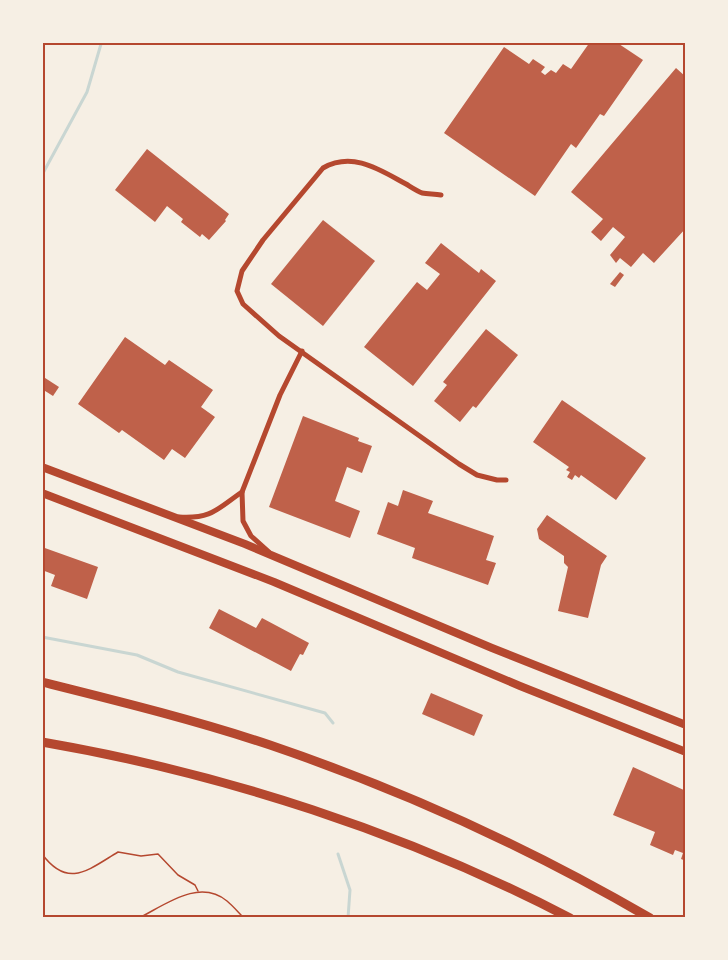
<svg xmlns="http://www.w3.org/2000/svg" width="728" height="960" font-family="'Space Grotesk',sans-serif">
	<rect width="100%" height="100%" fill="#f6efe4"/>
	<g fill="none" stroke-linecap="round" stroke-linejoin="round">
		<g stroke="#c9d6d2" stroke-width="3">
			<path d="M42 175 87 92 101 44 99 42"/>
			<path d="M42 637 137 655 178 672 325 713 333 723"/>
			<path d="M338 854 350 890 348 918"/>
		</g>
	</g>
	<g fill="#bf614a">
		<path d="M590 42H616L643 60 604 116 600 114 576 148 571 144 535 196 444 133 504 47 529 64 533 59 545 67 541 72 545 75 551 70 556 73 563 64 571 69Z"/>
		<path d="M676 68 686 77V228L654 263 643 253 631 267 620 258 616 263 610 255 625 237 613 227 601 241 591 232 603 219 571 192Z"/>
		<path d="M147 149 229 214 225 220 226 221 209 240 202 234 200 237 181 222 183 219 167 206 155 222 115 190Z"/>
		<path d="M323 220 375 261 323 326 271 284Z"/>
		<path d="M441 243 479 273 481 269 496 281 413 386 364 347 417 282 427 290 440 274 425 263Z"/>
		<path d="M620 272 624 275 615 287 610 284Z"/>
		<path d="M486 329 518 355 476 408 473 406 460 422 434 401 447 385 443 382Z"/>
		<path d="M125 337 165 365 169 360 213 390 201 407 215 417 185 458 172 449 164 460 122 430 119 433 78 404Z"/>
		<path d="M42 376 59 387 53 396 42 389Z"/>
		<path d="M562 400 646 458 616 500 581 475 579 478 575 475 572 480 567 477 570 472 566 470 569 467 533 442Z"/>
		<path d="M303 416 359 438 358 441 372 446 362 473 347 467 335 501 360 511 350 538 269 507Z"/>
		<path d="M403 490 433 501 428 513 494 536 486 560 496 563 488 585 412 558 415 548 377 534 388 502 398 506Z"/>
		<path d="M547 515 607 556 601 565 588 618 558 611 568 567 564 563V556L539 539 537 529Z"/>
		<path d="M42 547 98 567 87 599 51 586 55 575 42 570Z"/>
		<path d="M219 609 256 628 262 618 309 643 303 655 300 654 291 671 209 628Z"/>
		<path d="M431 693 483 715 474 736 422 714Z"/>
		<path d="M633 767 686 791V861L681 859 683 853 675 850 673 855 650 845 655 832 613 815Z"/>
	</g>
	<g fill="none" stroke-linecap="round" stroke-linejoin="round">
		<g stroke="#b5482f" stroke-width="1.5">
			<path d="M42 854C68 889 88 870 118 852L141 856 158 854 178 875 195 885 198 891"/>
			<path d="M139 918C165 905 199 878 227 901 233 906 238 912 244 918"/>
		</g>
		<g stroke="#b5482f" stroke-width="5">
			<path d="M441 195C435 194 428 194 422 193 417 191 411 187 406 184 380 170 353 151 323 168L263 240 242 271 237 291 243 304 279 336 459 464 477 475 497 480H506"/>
			<path d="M179 517C212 519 217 509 242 492"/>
			<path d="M269 552 251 536 243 521 242 492 280 395 302 351"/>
		</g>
		<g stroke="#b5482f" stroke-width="8">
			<path d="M42 467 245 544 492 648 686 725"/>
			<path d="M42 493 274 582 520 686 686 752"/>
		</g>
		<g stroke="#b5482f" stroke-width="9">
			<path d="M42 682C118 701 195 720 270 745 402 790 530 848 650 918"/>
			<path d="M42 742C222 773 407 833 570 918"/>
		</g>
	</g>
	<rect width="728" height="960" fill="none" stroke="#f6efe4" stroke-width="87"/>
	<rect x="44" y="44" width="640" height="872" fill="none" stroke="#b5482f" stroke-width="2"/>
</svg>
